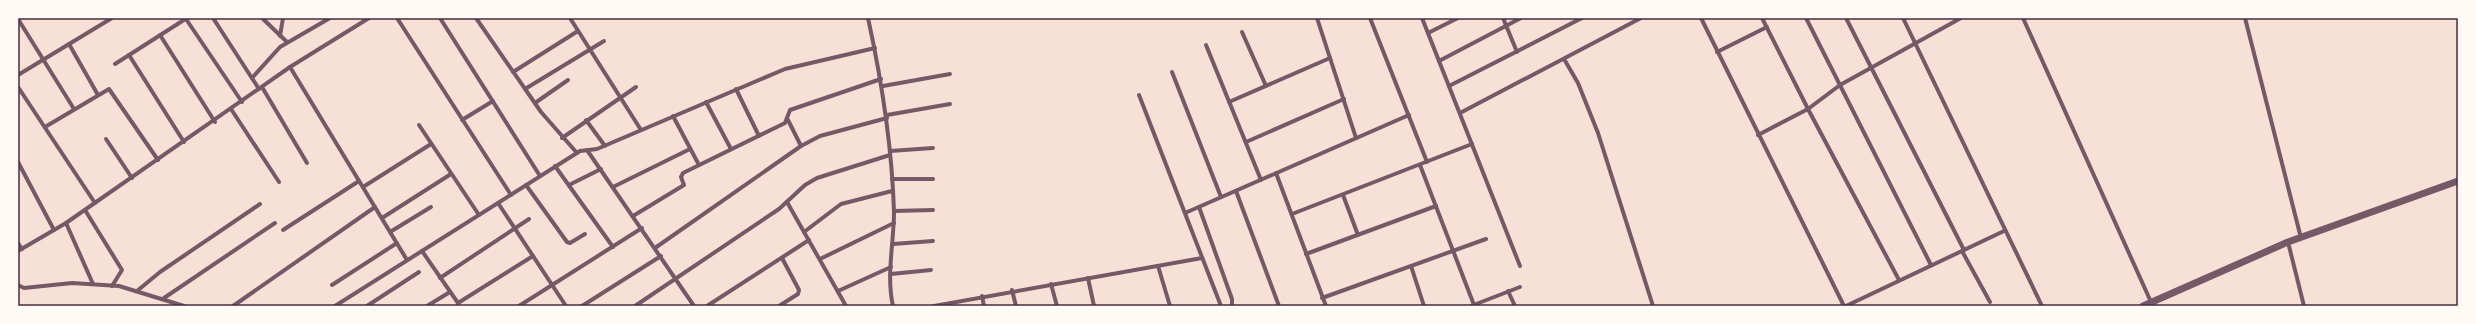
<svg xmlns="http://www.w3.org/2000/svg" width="2476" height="324" font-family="Raleway,sans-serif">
	<rect width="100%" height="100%" fill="#f7e1d7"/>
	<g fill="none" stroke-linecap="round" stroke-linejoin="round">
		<g stroke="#755966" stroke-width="4">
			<path d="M213 18 259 89"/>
			<path d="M262 18 287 42"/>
			<path d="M397 18 511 195"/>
			<path d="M440 18 540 176"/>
			<path d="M476 18 541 112 577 153"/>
			<path d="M570 18 641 130"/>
			<path d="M868 18C882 82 892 146 894 212 894 242 886 276 893 306"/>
			<path d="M1317 18 1356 138"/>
			<path d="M1370 18 1427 162"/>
			<path d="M1422 18 1520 266"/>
			<path d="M1503 18 1517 52"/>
			<path d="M1701 18 1844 306"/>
			<path d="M1762 18 1808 109 1899 280"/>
			<path d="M1806 18 1931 265"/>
			<path d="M1846 18 1964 250"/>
			<path d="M1903 18 2042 306"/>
			<path d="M2023 18 2151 302"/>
			<path d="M2245 18 2301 238"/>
			<path d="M18 19 74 109"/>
			<path d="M186 19 242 102"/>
			<path d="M1242 32 1266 86"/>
			<path d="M1428 33 1458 18"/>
			<path d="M160 35 215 122"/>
			<path d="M280 36 283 18"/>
			<path d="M69 44 98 95"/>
			<path d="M1206 45 1261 180"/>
			<path d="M1717 52 1767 27"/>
			<path d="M129 55 184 142"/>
			<path d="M1564 59 1578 83 1598 133 1653 306"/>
			<path d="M1439 61 1521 18"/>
			<path d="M115 64 187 18"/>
			<path d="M290 67 407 260"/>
			<path d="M513 72 578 31"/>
			<path d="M1172 72 1221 197"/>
			<path d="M18 75 112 18"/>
			<path d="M252 78 280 47 330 18"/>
			<path d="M883 86 950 74"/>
			<path d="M1449 86 1582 18"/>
			<path d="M18 87 95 203"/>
			<path d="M262 87 307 163"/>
			<path d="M525 89 604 41"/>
			<path d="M736 89 759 136"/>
			<path d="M1139 95 1221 306"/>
			<path d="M706 102 731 149"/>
			<path d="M1229 102 1330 58"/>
			<path d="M535 103 568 80"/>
			<path d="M231 109 279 182"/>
			<path d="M1460 113 1641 18"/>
			<path d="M887 115 950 104"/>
			<path d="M673 116 699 165"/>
			<path d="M462 120 493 101"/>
			<path d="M586 120 605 146"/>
			<path d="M788 120 801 146"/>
			<path d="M419 125 479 215"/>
			<path d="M45 127 109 89 158 160"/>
			<path d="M1758 135 1808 109 1840 85 1961 18"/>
			<path d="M562 138 636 87"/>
			<path d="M106 139 132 178"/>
			<path d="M1246 142 1344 99"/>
			<path d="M587 150 694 306"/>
			<path d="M890 151 933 148"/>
			<path d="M18 162 54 230"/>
			<path d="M1420 165 1474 305"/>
			<path d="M555 166 613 247"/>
			<path d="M1276 173 1326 306"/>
			<path d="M892 179H933"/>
			<path d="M526 185 567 242 570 243 585 234"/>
			<path d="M569 185 601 169"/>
			<path d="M363 187 431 144"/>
			<path d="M613 187 690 149"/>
			<path d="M1236 191 1279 306"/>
			<path d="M1343 195 1358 235"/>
			<path d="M787 202 846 306"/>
			<path d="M498 203 566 306"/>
			<path d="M1199 207 1232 299V306"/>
			<path d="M85 210 122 270 112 286"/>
			<path d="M894 211 933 210"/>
			<path d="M1185 213 1409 115"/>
			<path d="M1292 214 1472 144"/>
			<path d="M633 216 684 185 681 177 683 173 785 123 790 110 881 79"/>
			<path d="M382 218 451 174"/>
			<path d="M66 223 93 284"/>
			<path d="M283 230 359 181"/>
			<path d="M390 232 431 207"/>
			<path d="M804 232 841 204 892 191"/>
			<path d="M2288 242 2304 306"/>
			<path d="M18 243 22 249"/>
			<path d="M893 244 933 241"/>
			<path d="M655 248 801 146 820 136 887 118"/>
			<path d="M18 251 66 223 290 67 369 18"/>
			<path d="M422 251 458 303 533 256"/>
			<path d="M1962 251 1990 302"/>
			<path d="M1306 254 1436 206"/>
			<path d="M820 259 894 223"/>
			<path d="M1158 266 1170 306"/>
			<path d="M1411 266 1424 306"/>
			<path d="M891 274 931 270"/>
			<path d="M440 278 529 219"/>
			<path d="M1088 278 1094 306"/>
			<path d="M1051 284 1057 306"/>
			<path d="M18 285 24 288 72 283 119 286 184 306"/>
			<path d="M332 285 397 243"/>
			<path d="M1012 290 1016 306"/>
			<path d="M137 291 160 272 260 204"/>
			<path d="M838 291 891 267"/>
			<path d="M1508 291 1515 306"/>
			<path d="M982 296 984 306"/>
			<path d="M164 298 275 223"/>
			<path d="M1322 298 1486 239"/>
			<path d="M233 306 375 207"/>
			<path d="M335 306 580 151 597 149 785 69 875 48"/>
			<path d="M367 306 419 272"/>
			<path d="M427 306 450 292"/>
			<path d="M519 306 642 228"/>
			<path d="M582 306 661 256"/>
			<path d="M635 306 779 209 805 185 817 178 890 155"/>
			<path d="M707 306 809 240"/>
			<path d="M779 306 798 294 799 290 782 258"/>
			<path d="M934 306 1202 258"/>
			<path d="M1471 306 1520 287"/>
			<path d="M1846 306 2004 231"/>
		</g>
		<path stroke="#755966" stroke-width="7" d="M2143 306 2288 242 2458 181"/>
	</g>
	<rect width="2476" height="324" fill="none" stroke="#fffaf5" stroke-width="38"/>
	<rect x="19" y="19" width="2438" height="286" fill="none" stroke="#4a2c40" stroke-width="1.5"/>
</svg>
